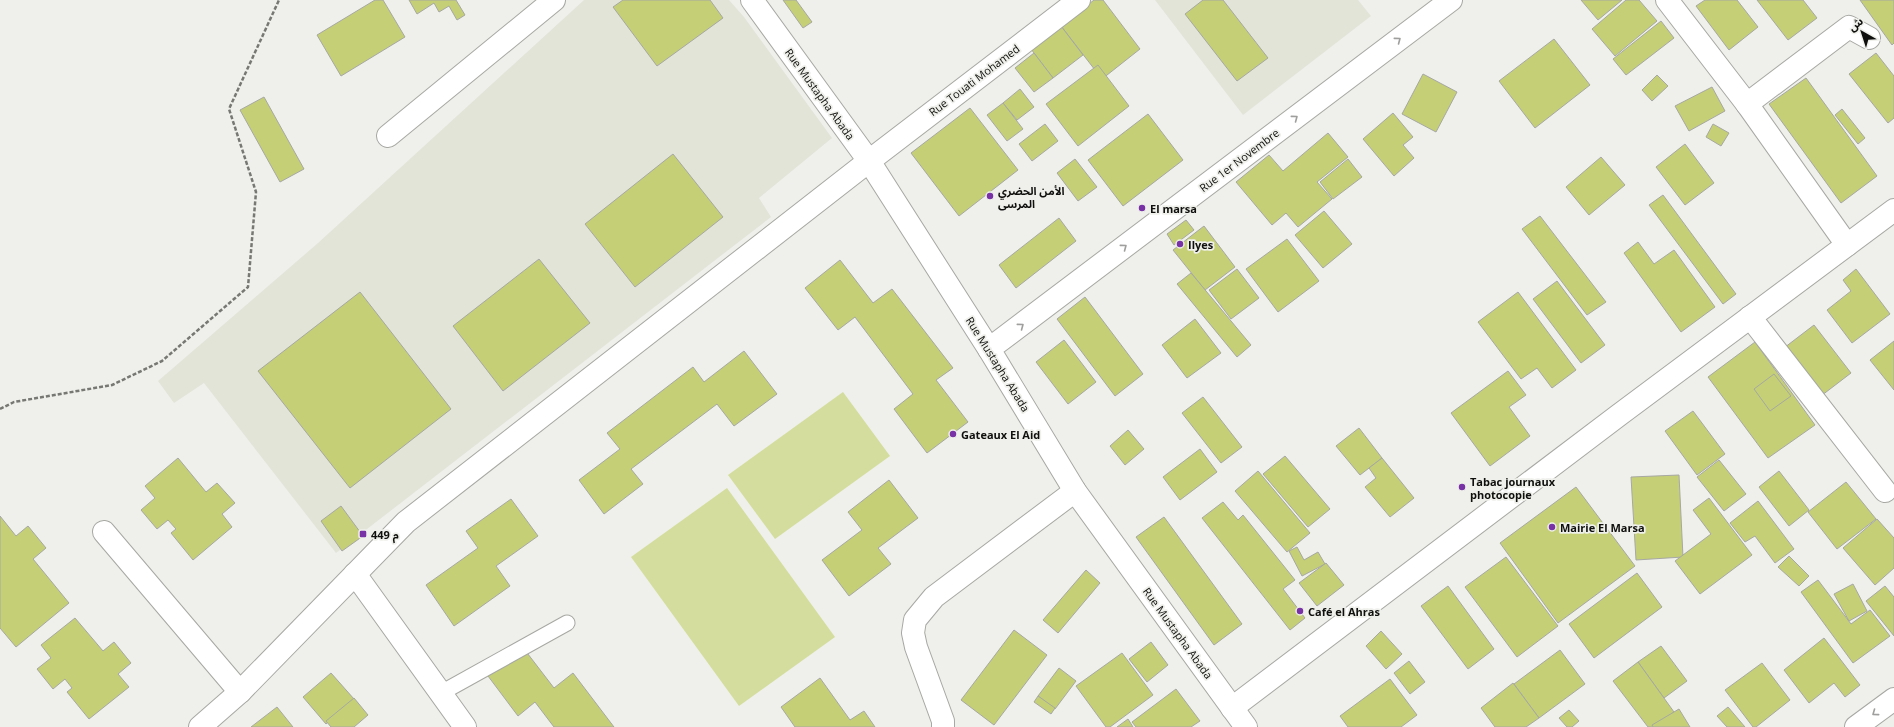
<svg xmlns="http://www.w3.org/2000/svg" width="1894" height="727" font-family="'Open Sans','Noto Sans Arabic',sans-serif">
	<rect width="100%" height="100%" fill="#eff0eb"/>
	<g fill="#e2e4d8">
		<path d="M584 0H729L744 17 832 138 759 198 771 217 336 553 204 383 174 403 158 381 318 243Z"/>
		<path d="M1155 0H1358L1371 16 1243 115Z"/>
	</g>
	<g fill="#d4dd9d">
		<path d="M843 392 890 456 775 539 728 475Z"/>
		<path d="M727 488 835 637 739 706 631 557Z"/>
	</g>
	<g fill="#c5cf75" stroke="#a7a8a3">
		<path d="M375 0H383L405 37 341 76 317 35Z"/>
		<path d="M409 0H456L465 15 457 20 449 6 439 12 434 3 417 14Z"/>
		<path d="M623 0H710L723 18 657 66 613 7Z"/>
		<path d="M783 0H796L812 22 803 28Z"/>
		<path d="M1094 0H1103L1140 49 1102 79 1061 26Z"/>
		<path d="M1203 0H1223L1268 58 1237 81 1185 14Z"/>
		<path d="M1581 0H1622L1598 20Z"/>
		<path d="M1626 0H1639L1657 21 1615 56 1592 29Z"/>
		<path d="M1705 0H1737L1758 27 1729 50 1696 6Z"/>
		<path d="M1757 0H1803L1817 18 1788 40Z"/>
		<path d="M1860 0H1894V43L1892 45Z"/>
		<path d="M1661 21 1674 38 1626 75 1613 59Z"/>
		<path d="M1061 26 1083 55 1053 78 1031 49Z"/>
		<path d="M1554 39 1590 85 1535 128 1499 81Z"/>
		<path d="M1034 53 1053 78 1034 92 1015 68Z"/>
		<path d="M1876 53 1894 76V118L1888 123 1849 74Z"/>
		<path d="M1098 65 1129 106 1078 146 1046 104Z"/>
		<path d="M1423 74 1457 92 1436 132 1402 114Z"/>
		<path d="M1657 75 1668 86 1652 101 1642 90Z"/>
		<path d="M1806 78 1877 176 1841 203 1769 104Z"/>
		<path d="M1712 87 1725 111 1689 131 1675 106Z"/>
		<path d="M1020 89 1034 107 1017 120 1003 103Z"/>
		<path d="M264 97 304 169 280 182 240 110Z"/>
		<path d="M1003 103 1023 129 1007 141 987 115Z"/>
		<path d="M970 108 1018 170 959 216 911 153Z"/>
		<path d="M1842 109 1865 138 1858 144 1835 115Z"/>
		<path d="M1393 113 1413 137 1403 145 1414 158 1394 176 1363 139Z"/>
		<path d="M1148 114 1183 160 1123 206 1088 160Z"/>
		<path d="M1045 124 1058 141 1032 161 1019 144Z"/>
		<path d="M1713 124 1729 133 1721 146 1706 137Z"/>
		<path d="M1328 133 1348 157 1317 182 1332 199 1298 227 1286 213 1272 225 1236 182 1269 155 1283 171Z"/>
		<path d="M1685 144 1714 183 1685 205 1656 167Z"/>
		<path d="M673 154 723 217 635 287 585 224Z"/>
		<path d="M1601 157 1625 185 1589 215 1566 187Z"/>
		<path d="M1075 159 1097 187 1078 201 1057 173Z"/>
		<path d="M1348 159 1362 177 1333 199 1320 182Z"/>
		<path d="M1663 195 1736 294 1723 304 1649 205Z"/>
		<path d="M1324 211 1352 244 1323 268 1295 235Z"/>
		<path d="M1540 216 1606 302 1587 315 1522 229Z"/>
		<path d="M1059 218 1076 241 1016 288 999 265Z"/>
		<path d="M1186 220 1194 230 1174 245 1167 234Z"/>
		<path d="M1204 226 1235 267 1205 290 1173 250Z"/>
		<path d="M1287 239 1319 281 1278 312 1246 269Z"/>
		<path d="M1638 242 1654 264 1674 250 1715 307 1681 332 1624 253Z"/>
		<path d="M539 259 590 323 503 391 453 326Z"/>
		<path d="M840 260 873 303 892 289 953 368 936 380 968 422 927 453 894 409 913 394 855 317 838 330 805 288Z"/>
		<path d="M1237 269 1259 298 1231 319 1209 290Z"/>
		<path d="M1856 269 1890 314 1852 343 1827 310 1851 291 1843 280Z"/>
		<path d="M1191 273 1251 345 1237 357 1177 284Z"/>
		<path d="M1557 281 1605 345 1581 363 1533 299Z"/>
		<path d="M360 292 451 409 350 488 258 371Z"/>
		<path d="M1518 292 1576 370 1552 388 1537 368 1521 379 1478 322Z"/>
		<path d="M1085 297 1143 374 1115 396 1057 319Z"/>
		<path d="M1195 319 1221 353 1187 378 1162 345Z"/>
		<path d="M1814 325 1851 373 1817 399 1780 351Z"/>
		<path d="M1064 340 1096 382 1068 404 1036 362Z"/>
		<path d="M1894 341V390L1870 360Z"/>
		<path d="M1755 342 1815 425 1768 458 1708 377Z"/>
		<path d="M744 351 777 394 734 426 717 404 631 469 643 484 604 514 579 480 620 449 607 433 693 367 704 382Z"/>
		<path d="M1508 371 1526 395 1509 407 1530 436 1490 466 1451 413Z"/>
		<path d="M1774 374 1791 396 1770 411 1754 389Z"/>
		<path d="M1203 397 1242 447 1221 463 1182 413Z"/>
		<path d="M1693 411 1725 454 1697 475 1665 431Z"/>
		<path d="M1359 428 1382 458 1360 475 1336 446Z"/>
		<path d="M1128 430 1144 449 1125 465 1110 446Z"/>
		<path d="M1200 449 1217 472 1180 500 1163 477Z"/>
		<path d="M1285 456 1330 509 1308 527 1263 474Z"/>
		<path d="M178 458 206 492 217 483 235 503 222 514 232 527 193 560 171 533 176 529 168 520 157 529 141 510 155 498 145 486Z"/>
		<path d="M1382 458 1414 498 1390 517 1365 487 1376 478 1369 468Z"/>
		<path d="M1719 460 1746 494 1724 511 1697 477Z"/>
		<path d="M1258 471 1310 533 1287 552 1235 491Z"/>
		<path d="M1779 471 1809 510 1789 526 1759 487Z"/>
		<path d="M1679 475 1683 557 1636 560 1631 477Z"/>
		<path d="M889 480 918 518 878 548 891 564 849 596 822 560 862 530 848 512Z"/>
		<path d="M1846 482 1876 519 1837 549 1808 512Z"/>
		<path d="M1576 487 1635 566 1558 623 1500 543Z"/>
		<path d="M1709 498 1752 555 1700 594 1675 561 1711 534 1693 510Z"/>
		<path d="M511 499 538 536 496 566 510 586 454 626 426 585 478 548 466 531Z"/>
		<path d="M1758 501 1794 549 1775 563 1755 536 1745 542 1730 523Z"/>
		<path d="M1223 502 1238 520 1243 515 1295 580 1283 589 1305 618 1290 630 1202 518Z"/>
		<path d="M341 506 363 536 342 551 321 521Z"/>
		<path d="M0 516 16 536 28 526 46 548 33 559 69 603 16 647 0 628Z"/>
		<path d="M1164 517 1242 624 1214 645 1136 537Z"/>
		<path d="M1877 519 1894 538V568L1875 585 1843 548Z"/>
		<path d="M1297 547 1304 560 1318 552 1325 564 1302 576 1289 551Z"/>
		<path d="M1789 556 1809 576 1799 586 1778 567Z"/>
		<path d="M1506 557 1558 626 1517 657 1465 587Z"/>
		<path d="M1326 563 1344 585 1317 606 1299 583Z"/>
		<path d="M1086 570 1100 583 1058 633 1043 620Z"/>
		<path d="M1637 573 1662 607 1594 658 1569 624Z"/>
		<path d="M1818 580 1851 624 1870 610 1890 636 1853 663 1801 592Z"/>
		<path d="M1853 584 1867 611 1849 621 1834 594Z"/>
		<path d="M1448 586 1494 649 1468 669 1421 606Z"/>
		<path d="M1885 586 1894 597V636L1866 601Z"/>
		<path d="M75 618 103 651 114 642 131 663 118 674 129 687 89 719 67 692 72 688 65 679 53 689 37 669 51 658 41 645Z"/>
		<path d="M1014 630 1047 655 994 725 961 700Z"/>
		<path d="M1381 631 1402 654 1386 669 1366 646Z"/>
		<path d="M1824 638 1860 685 1845 697 1834 683 1809 703 1784 670Z"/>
		<path d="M1151 642 1168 665 1147 682 1129 659Z"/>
		<path d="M521 645 554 688 573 673 614 727H554L535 702 518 716 485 672Z"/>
		<path d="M1661 646 1687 681 1664 698 1638 662Z"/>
		<path d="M1560 650 1585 684 1539 718 1514 684Z"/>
		<path d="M1122 653 1153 695 1110 727H1106L1076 686Z"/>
		<path d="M1409 661 1425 682 1410 694 1394 673Z"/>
		<path d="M1638 662 1674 712 1654 727H1648L1613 681Z"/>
		<path d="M1762 663 1790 700 1756 727H1753L1725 690Z"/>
		<path d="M1059 668 1076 681 1055 709 1038 696Z"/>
		<path d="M331 673 354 699 326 724 303 697Z"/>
		<path d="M820 678 850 720 864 711 875 727H795L781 707Z"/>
		<path d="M1390 679 1417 715 1401 727H1348L1340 716Z"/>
		<path d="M1513 683 1539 718 1526 727H1495L1481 708Z"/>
		<path d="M1176 689 1200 721 1191 727H1136L1132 722Z"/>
		<path d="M1038 696 1055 708 1051 714 1034 702Z"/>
		<path d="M354 698 368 715 354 727H331L326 721Z"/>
		<path d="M277 707 293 727H251Z"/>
		<path d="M1728 707 1745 727H1727L1717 716Z"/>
		<path d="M1679 709 1690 727H1653L1652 725Z"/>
		<path d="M1569 710 1579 721 1572 727H1567L1559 718Z"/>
		<path d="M1128 719 1133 727H1117Z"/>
	</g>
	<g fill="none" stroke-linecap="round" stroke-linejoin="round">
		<g stroke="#a7a8a3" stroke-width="17">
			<path id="lane" d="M441 693 567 623"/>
		</g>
		<g stroke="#a7a8a3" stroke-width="24">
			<g id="street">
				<path d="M752 0 869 161 989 349"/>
				<path d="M1667 0 1747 104 1847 245"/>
				<path d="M1747 104 1849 27 1869 38"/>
				<path d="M388 136 554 0"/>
				<path d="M1750 317 1885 491"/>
				<path d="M104 532 240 692 406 522 869 161 1079 0"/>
				<path d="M355 574 465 727"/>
				<path d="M1232 708 1619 415 1894 210"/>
				<path d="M200 727 240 692"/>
				<path d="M943 727V721L916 647 913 633 915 620 934 597 1075 491"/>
				<path d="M1856 727 1894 699"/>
			</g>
		</g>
		<g stroke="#a7a8a3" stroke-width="24">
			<path id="secondary" d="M1246 727 1075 491 989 349 1451 0"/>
		</g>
		<path stroke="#777874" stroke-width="2.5" stroke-dasharray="4 2" stroke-linecap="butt" d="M0 409 14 402 112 385 162 361 248 287 256 192 229 109 279 0"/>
		<use href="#lane" stroke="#fff" stroke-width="15"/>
		<use href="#street" stroke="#fff" stroke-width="22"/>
		<use href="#secondary" stroke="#fff" stroke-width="22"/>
	</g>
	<defs><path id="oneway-chevron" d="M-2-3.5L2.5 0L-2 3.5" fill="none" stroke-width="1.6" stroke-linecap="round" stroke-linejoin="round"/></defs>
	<g stroke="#9f9f9e">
		<use href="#oneway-chevron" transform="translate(1398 40) rotate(-37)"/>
		<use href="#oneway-chevron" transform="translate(1295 118) rotate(-37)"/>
		<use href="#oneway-chevron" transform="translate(1124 247) rotate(-37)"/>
		<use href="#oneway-chevron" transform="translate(1021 326) rotate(-37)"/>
		<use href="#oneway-chevron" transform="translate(1875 713) rotate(144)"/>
	</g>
	<g fill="#7832a5" stroke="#eff0eb" stroke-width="1.5">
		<circle cx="990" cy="196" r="4"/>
		<circle cx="1142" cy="208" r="4"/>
		<circle cx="1180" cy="244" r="4"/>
		<circle cx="953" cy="434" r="4"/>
		<circle cx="1462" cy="487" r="4"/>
		<circle cx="1552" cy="527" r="4"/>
		<rect x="359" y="530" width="8" height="8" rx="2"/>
		<circle cx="1300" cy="611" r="4"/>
	</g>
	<g text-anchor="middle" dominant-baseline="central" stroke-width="3.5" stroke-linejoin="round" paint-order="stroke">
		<g font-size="11" fill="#0f0f0d" stroke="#eff0eb">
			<text transform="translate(974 80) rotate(-37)">Rue Touati Mohamed</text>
			<text transform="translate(820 94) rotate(54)">Rue Mustapha Abada</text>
			<text transform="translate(1239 160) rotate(-37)">Rue 1er Novembre</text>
			<text transform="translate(998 364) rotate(58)">Rue Mustapha Abada</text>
			<text transform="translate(1178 633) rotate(54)">Rue Mustapha Abada</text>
		</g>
		<g font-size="11" font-weight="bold" fill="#0f0f0d" stroke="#eff0eb" text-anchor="start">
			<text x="998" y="190">الأمن الحضري<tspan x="998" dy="13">المرسى</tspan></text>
			<text x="1150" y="208">El marsa</text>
			<text x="1188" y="244">Ilyes</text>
			<text x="961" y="434">Gateaux El Aid</text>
			<text x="1470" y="481">Tabac journaux<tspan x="1470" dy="13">photocopie</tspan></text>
			<text x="1560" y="527">Mairie El Marsa</text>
			<text x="371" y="534">م 449</text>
			<text x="1308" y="611">Café el Ahras</text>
		</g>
	</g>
	<g transform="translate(1862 32) rotate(321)" stroke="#eff0eb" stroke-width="3" paint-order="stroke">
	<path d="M0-3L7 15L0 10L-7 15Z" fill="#0f0f0d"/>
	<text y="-6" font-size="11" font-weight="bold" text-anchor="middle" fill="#0f0f0d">ش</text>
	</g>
</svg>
